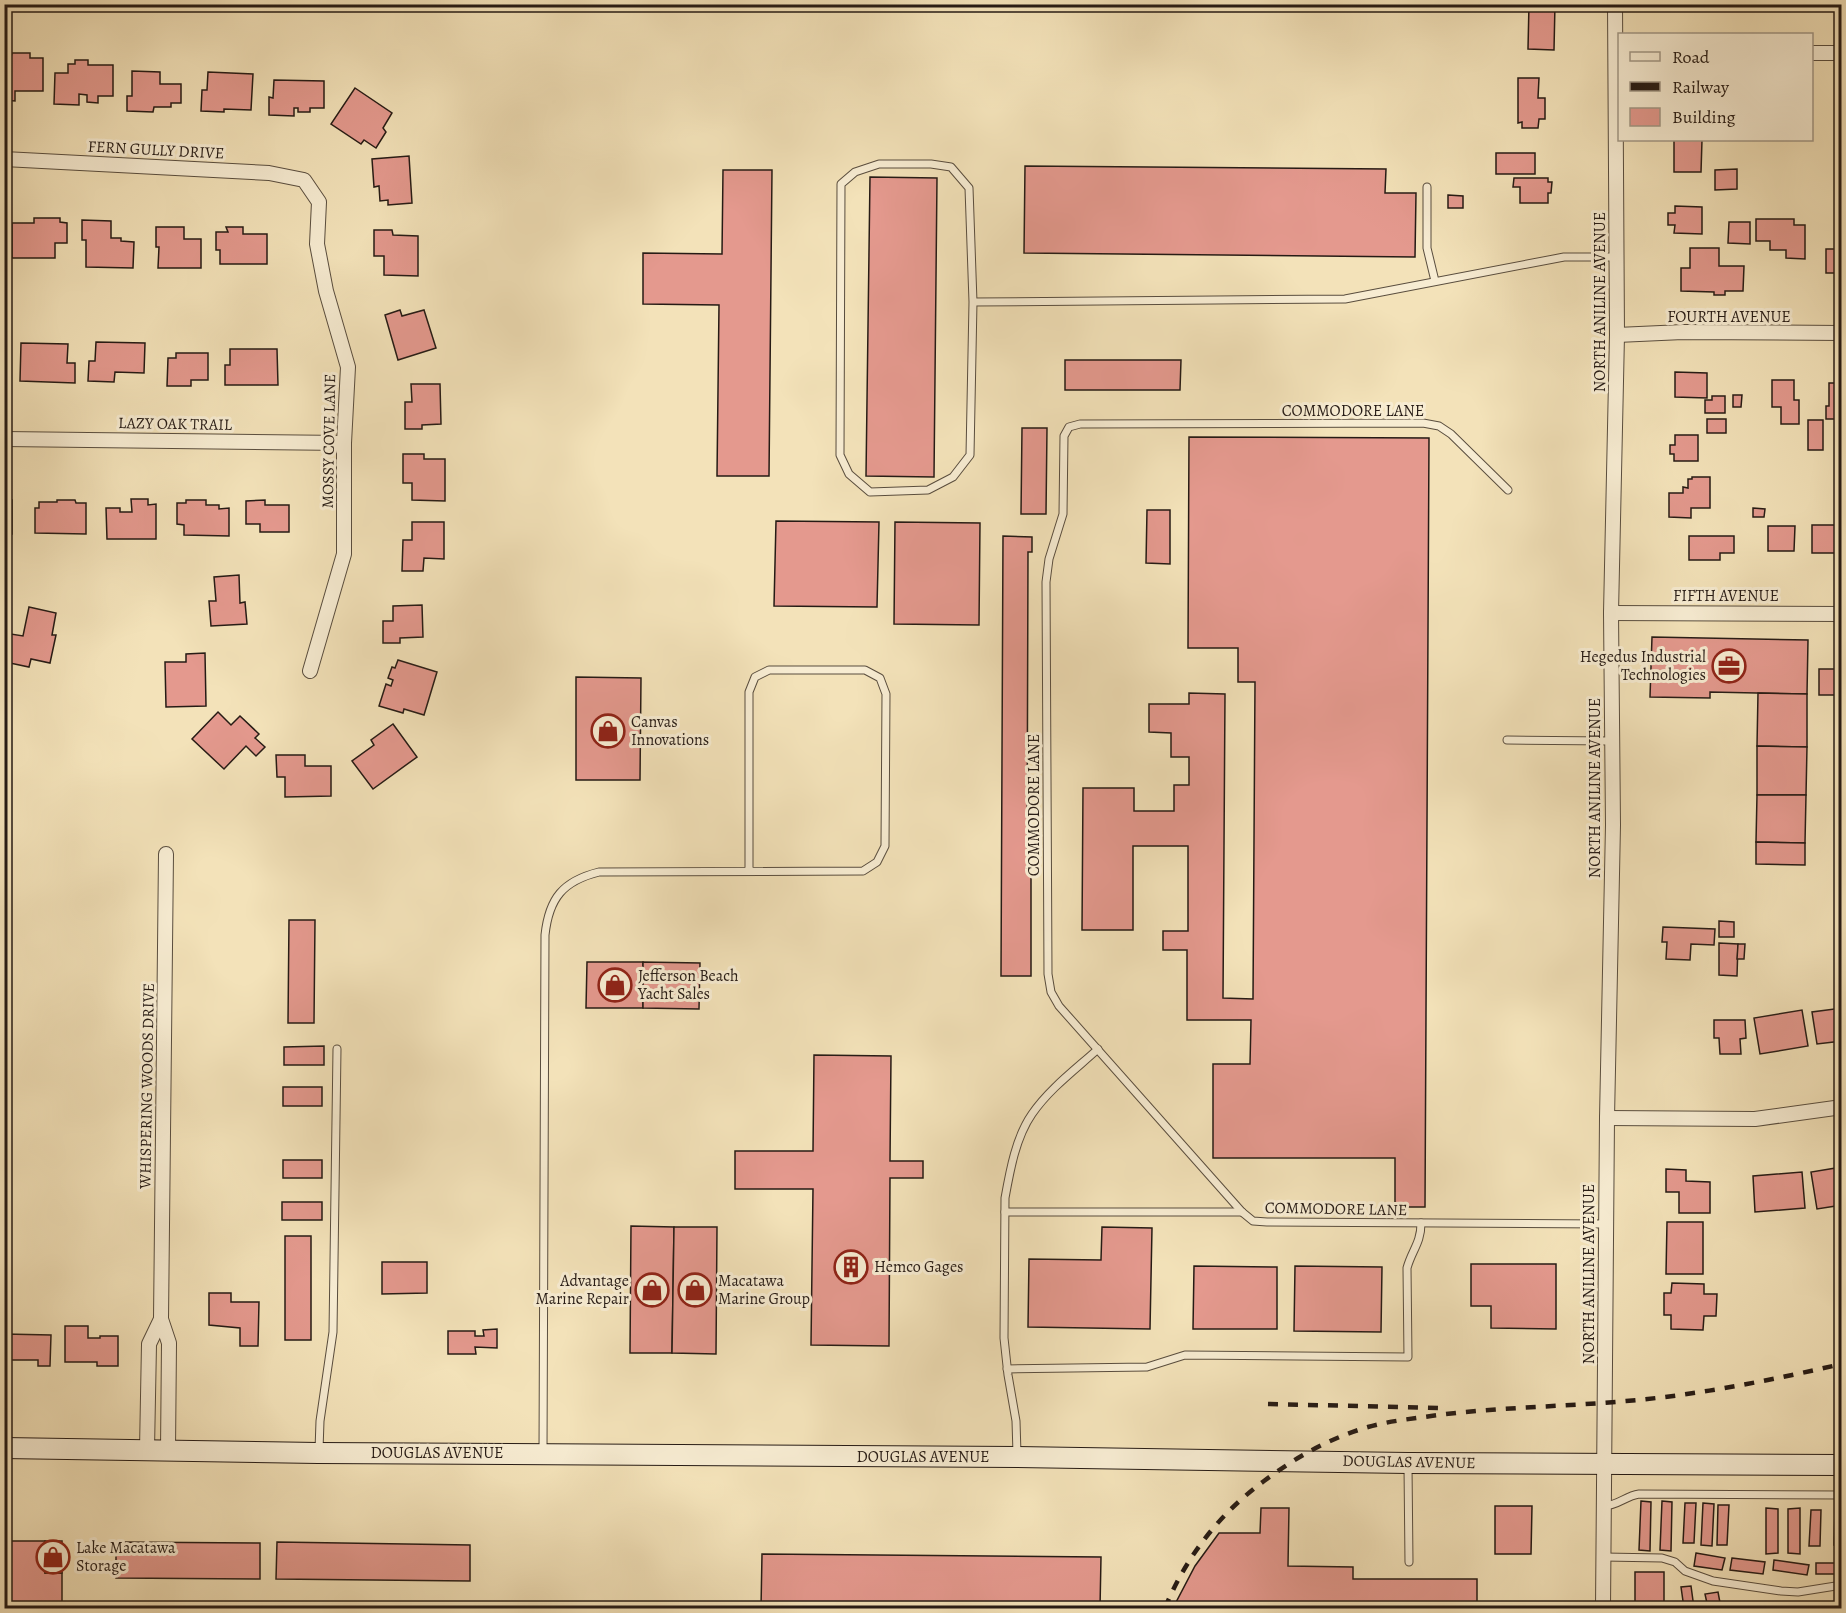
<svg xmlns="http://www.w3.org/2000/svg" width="1846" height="1613" font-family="Alegreya,serif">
	<rect width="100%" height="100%" fill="#f3e2b9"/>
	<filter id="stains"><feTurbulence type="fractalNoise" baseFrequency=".00333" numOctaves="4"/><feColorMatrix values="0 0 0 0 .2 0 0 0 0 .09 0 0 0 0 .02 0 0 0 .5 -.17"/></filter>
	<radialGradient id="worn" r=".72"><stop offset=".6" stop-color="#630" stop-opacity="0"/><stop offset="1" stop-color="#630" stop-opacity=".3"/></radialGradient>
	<g fill="#e4998e" stroke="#261b15" stroke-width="1.5">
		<path d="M1529 4H1555L1554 50 1528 49Z"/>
		<path d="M12 53H30V58H43V91H15V101L4 100V57H11Z"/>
		<path d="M75 60H88V65H113V96H98V103L87 102V95L79 94V105L54 104 55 73H68V64H75Z"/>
		<path d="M132 71 160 72V84H181V103H171V107H154L153 112 127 111V96H132Z"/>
		<path d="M208 72 253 74 251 110 224 109V112L201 111 202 90H207Z"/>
		<path d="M1518 78H1539L1538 98H1545V119H1539L1538 128H1522V122L1518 123Z"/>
		<path d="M274 80 324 81V108H310V112H298V108H294V116L269 115V97L273 98Z"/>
		<path d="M355 88 392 113 383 128 386 132 376 148 364 140 361 144 331 124Z"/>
		<path d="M1674 140H1702L1701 172H1674Z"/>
		<rect x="1496" y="153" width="39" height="21"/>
		<path d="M409 156 412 203 388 205V200L380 201 379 186 374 187 372 159Z"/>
		<path d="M1025 166 1386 169 1385 193H1416L1415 257 1024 253Z"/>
		<path d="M1737 169V189L1715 190V170Z"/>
		<path d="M723 170H772L769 476H717L719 305 643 304V253L722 254Z"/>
		<path d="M870 177 937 178 934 477 866 476Z"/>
		<path d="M1514 178H1548V182H1552L1551 193H1548V203H1520V187H1513Z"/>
		<path d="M1448 195 1463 196V208H1448Z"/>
		<path d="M1675 206 1702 207V234L1674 233 1675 225H1668V213H1675Z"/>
		<path d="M34 218H60V222L67 223V243H55V258H12V223H34Z"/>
		<path d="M1756 219H1794V225H1805V259L1786 258V250H1770V241H1756Z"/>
		<path d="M82 220 111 221V238H121V241L134 242 133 268 86 267V240H82Z"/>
		<path d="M1729 222H1750V244L1728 243Z"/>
		<path d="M156 227H184V239H201V268H158L159 247H156Z"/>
		<path d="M226 227H243V234H267V264H220V250H216V232H228Z"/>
		<path d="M374 230H392L393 235 418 236V276L384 275V256H374Z"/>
		<path d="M1690 248H1719V266H1744L1743 291H1725V295H1714V292L1681 291V268H1690Z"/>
		<path d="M1826 249H1842V277H1836V273H1826Z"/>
		<path d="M400 310 402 316 424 310 436 348 398 360 385 315Z"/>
		<path d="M96 342 145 343 144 373 115 372 114 382 88 381 89 361H95Z"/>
		<path d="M21 343 68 344 67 363H75V383L20 381Z"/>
		<path d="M230 349H277L278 385H225V365H230Z"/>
		<path d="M176 353H208V380H191V386H167L168 358H176Z"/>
		<path d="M1065 360H1181L1180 390H1065Z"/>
		<path d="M1675 372 1707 373V398L1675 397Z"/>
		<path d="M1772 380H1794V400H1799V424H1781V407H1772Z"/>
		<path d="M1829 383H1842L1839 419H1826V406H1829Z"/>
		<path d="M411 384H440L441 424 422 425V429H405V402H412Z"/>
		<path d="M1733 395H1742L1741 407H1733Z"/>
		<path d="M1712 396H1725V413H1705V400H1712Z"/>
		<rect x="1707" y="419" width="19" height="14"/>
		<rect x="1808" y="420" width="15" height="30"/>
		<path d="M1022 428H1047L1046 514H1021Z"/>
		<path d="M1675 435H1698V461H1674V454H1670V445H1675Z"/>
		<path d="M1189 437 1429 438 1425 1207H1395V1158H1213V1064H1250L1251 1020H1187V950H1163V931H1188V846H1133V930H1082L1083 788H1134V811H1174V785H1189V757H1171V733L1149 732V704H1189V693L1225 694 1223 998 1253 999 1255 682H1238V648H1188Z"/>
		<path d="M403 454H424V459H445V501L412 500V483H403Z"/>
		<path d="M1692 477H1710V508H1691V518L1669 517V493H1683V487L1688 488V479H1692Z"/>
		<path d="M131 499H148V505L156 504V539H107L106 508H120V512H132Z"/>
		<rect x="4" y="500" width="8" height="34"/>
		<path d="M57 500H75L76 503H86V534L35 533V508H39V502H57Z"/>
		<path d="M186 500H206V505H219V509L229 508V536L184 535V525L177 524V503H186Z"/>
		<path d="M265 500V505H289V532H260V524H246V501Z"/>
		<path d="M1753 508 1765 509 1764 517H1753Z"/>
		<path d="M1147 510H1170V564L1146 563Z"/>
		<path d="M776 521 879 522 877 607 774 606Z"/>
		<path d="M412 522H444V559L424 558 423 571H402L403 540H412Z"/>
		<path d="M895 522 980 523 979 625 894 624Z"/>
		<rect x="1812" y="525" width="30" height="28"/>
		<path d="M1768 526H1795L1794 551H1768Z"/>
		<path d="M1003 536 1032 537V552H1028L1027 869 1031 868V976H1001Z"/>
		<path d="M1689 536H1734V553H1720V560H1689Z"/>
		<path d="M239 575 240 603 245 602 247 624 211 626 209 601H216L214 577Z"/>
		<path d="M422 605 423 637 400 638V643H383V621H393V606Z"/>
		<path d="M29 607 56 613 52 635H56L50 663 31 659 29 667 5 662 11 634 23 636Z"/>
		<path d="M1652 637 1808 640 1807 694 1710 692V698L1650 697Z"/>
		<path d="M205 653 206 706 166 707 165 662H186V654Z"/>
		<path d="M398 660 437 672 424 715 404 709 403 713 379 706 386 684 391 686 393 680 388 678 392 667 395 668Z"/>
		<rect x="1819" y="669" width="23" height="26"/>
		<path d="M576 677 641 678 640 780H576Z"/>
		<path d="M1758 693 1807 694V747L1757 746Z"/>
		<path d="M218 712 231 725 240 716 259 734 255 738 265 747 256 756 246 746 224 769 192 739Z"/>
		<path d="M393 724 417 757 373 789 352 761 374 745 371 740Z"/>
		<path d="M1757 746 1807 747 1806 795H1757Z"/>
		<path d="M276 755H305V766H331V796L285 797V777H277Z"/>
		<path d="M1757 795H1806L1805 843 1756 842Z"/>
		<path d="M1756 842 1805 843V865L1756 864Z"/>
		<path d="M289 920H315L314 1023H288Z"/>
		<path d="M1719 921 1734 922V937H1719Z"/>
		<path d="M1663 927 1715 929 1714 945 1691 944 1690 960 1666 959 1667 942H1662Z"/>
		<path d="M1719 943 1738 944 1737 976 1719 975Z"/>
		<path d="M1738 944H1745L1744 959H1737Z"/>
		<path d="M587 962H643V1008H586Z"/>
		<path d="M643 962 700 963 699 1009 643 1008Z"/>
		<path d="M1842 1008V1041L1817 1044 1812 1012Z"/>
		<path d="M1802 1010 1808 1046 1760 1054 1754 1018Z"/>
		<path d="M1714 1020H1745L1746 1038 1740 1039 1741 1054H1720L1719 1038H1714Z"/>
		<path d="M324 1046V1065H284V1047Z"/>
		<path d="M814 1055 891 1056 890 1161H923V1178H890L889 1346 811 1345 813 1189H735V1151H813Z"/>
		<rect x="283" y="1087" width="39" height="19"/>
		<rect x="283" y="1160" width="39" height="18"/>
		<path d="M1842 1167V1205L1817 1209 1811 1172Z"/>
		<path d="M1666 1169 1686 1170V1181L1710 1182V1213H1679V1192H1666Z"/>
		<path d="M1802 1172 1805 1208 1755 1212 1753 1176Z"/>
		<rect x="282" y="1202" width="40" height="18"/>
		<path d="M1667 1222H1703V1274H1666Z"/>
		<path d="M631 1226 674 1227 672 1353H630Z"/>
		<path d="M674 1227H717L716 1354 672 1353Z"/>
		<path d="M1102 1227 1152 1228 1150 1329 1028 1327 1029 1259 1101 1260Z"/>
		<rect x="285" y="1236" width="26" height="104"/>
		<path d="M382 1262H427V1293L382 1294Z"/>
		<path d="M1471 1264H1556V1329L1491 1328V1306H1471Z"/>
		<path d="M1194 1266 1277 1267V1329H1193Z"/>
		<path d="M1295 1266 1382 1267 1381 1332 1294 1331Z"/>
		<path d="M1672 1283 1704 1284V1294H1717L1716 1316H1704L1703 1330 1671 1329V1315H1664V1293H1671Z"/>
		<path d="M209 1293H231V1302H259L258 1346H240V1328L209 1325Z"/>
		<path d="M65 1326H88V1338H100V1336H118V1366H97V1362H65Z"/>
		<path d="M497 1329V1348L475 1347 476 1354H448V1331H475V1336H484L483 1330Z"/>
		<path d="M4 1334 51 1335 50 1366H38V1360H11V1351H5L4 1356Z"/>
		<path d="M1641 1501 1651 1502 1650 1551 1639 1550Z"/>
		<path d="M1662 1501 1672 1502 1671 1551 1660 1550Z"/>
		<path d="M1685 1503H1696L1694 1543H1683Z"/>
		<path d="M1703 1503 1714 1504 1712 1546 1701 1545Z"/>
		<path d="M1718 1505H1729L1727 1545H1717Z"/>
		<path d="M1495 1506H1532L1531 1554H1495Z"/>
		<path d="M1261 1508H1289L1288 1566 1353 1567V1579H1477V1608H1173L1195 1566 1219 1533H1260Z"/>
		<path d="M1766 1508 1778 1509V1553L1766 1554Z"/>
		<path d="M1800 1508V1554L1788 1553V1509Z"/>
		<path d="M1811 1510H1821L1820 1546H1809Z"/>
		<path d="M1835 1510H1842V1545H1834Z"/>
		<path d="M4 1541H45V1573H62V1608H4Z"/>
		<rect x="45" y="1541" width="17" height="32"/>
		<path d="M116 1542 260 1543V1579L116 1578Z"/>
		<path d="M277 1542 470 1545V1581L276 1579Z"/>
		<path d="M1696 1553 1725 1558 1722 1570 1694 1566Z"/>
		<path d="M762 1554 1101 1557 1100 1608H761Z"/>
		<path d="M1732 1558 1765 1562 1763 1574 1730 1570Z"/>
		<path d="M1774 1560 1809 1565 1807 1575 1773 1570Z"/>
		<rect x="1816" y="1563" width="26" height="11"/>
		<rect x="1635" y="1572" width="29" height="34"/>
		<path d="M1691 1586 1694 1608H1684L1681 1587Z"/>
		<path d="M1718 1592 1721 1608H1708L1705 1594Z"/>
		<path d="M1840 1600 1842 1608H1823L1822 1604Z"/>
	</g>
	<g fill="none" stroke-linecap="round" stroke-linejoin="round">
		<g stroke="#594d3e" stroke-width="9">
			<g id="lane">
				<path d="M1427 187V248L1435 281"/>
				<path d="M973 302 970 455 953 477 928 490 870 492 849 474 840 455 841 184 855 172 879 164H931L951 167 969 188 973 302 1345 299 1564 257H1617"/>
				<path d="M1508 490 1451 434 1439 426 1423 423 1080 424 1069 427 1064 436 1063 514 1049 559 1046 582 1048 974 1051 992 1059 1006 1242 1212 1253 1221 1267 1222 1606 1224"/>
				<path d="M1507 740 1611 741"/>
				<path d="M1005 1212H1242"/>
				<path d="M1007 1369 1147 1367 1185 1355 1408 1357 1407 1268C1412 1250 1421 1243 1421 1223"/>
				<path d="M319 1450 320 1421 333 1332 337 1049"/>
				<path d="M543 1452 545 935C549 898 563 881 599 872L863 871 877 862 885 846 886 694 880 678 865 670H769L755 677 749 692V871"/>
				<path d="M1017 1454 1016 1421 1008 1375 1004 1338 1005 1198C1010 1170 1016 1137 1032 1114 1049 1089 1076 1069 1098 1049"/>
				<path d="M1408 1466 1409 1562"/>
				<path d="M1603 1506C1618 1506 1625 1496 1639 1494L1842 1495"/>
				<path d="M1604 1557 1662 1558 1675 1562 1685 1571 1713 1581 1781 1591 1798 1592 1842 1585"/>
			</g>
		</g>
		<g stroke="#594d3e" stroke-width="16">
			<g id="street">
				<path d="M1812 53H1842"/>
				<path d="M4 159 269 173 304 180 319 202 317 244 326 291 348 367 344 443V554L310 671"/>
				<path d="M1617 335 1683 332 1842 333"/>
				<path d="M4 439 344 443"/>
				<path d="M1611 613 1842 614"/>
				<path d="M166 854 161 1319 169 1343 168 1449"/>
				<path d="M1607 1118 1755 1119 1842 1107"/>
				<path d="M147 1449 149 1344 161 1319"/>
				<path d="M1603 1608 1607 1118 1613 825 1611 613 1617 335 1615 4"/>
			</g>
		</g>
		<g stroke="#261b15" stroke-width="22">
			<path id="secondary" d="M4 1448 318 1453 1017 1457 1408 1463 1842 1465"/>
		</g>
		<use href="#lane" stroke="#f7ecd2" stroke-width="7"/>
		<use href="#street" stroke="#f7ecd2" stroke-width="14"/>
		<use href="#secondary" stroke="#f7ecd2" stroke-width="20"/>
		<g stroke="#261b15" stroke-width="4.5" stroke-dasharray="10 10" stroke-linecap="butt">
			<path d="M1268 1404 1443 1408"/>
			<path d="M1165 1608C1186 1557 1219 1514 1264 1481 1296 1457 1330 1438 1368 1427 1389 1421 1410 1419 1431 1416 1496 1407 1561 1407 1626 1401 1699 1395 1771 1380 1842 1364"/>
		</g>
	</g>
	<defs>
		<g id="office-ring" transform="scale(1.725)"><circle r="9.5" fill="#f7ecd2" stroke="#8f2418" stroke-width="1.5"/><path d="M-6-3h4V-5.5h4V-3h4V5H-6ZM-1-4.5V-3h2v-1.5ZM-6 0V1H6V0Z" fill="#8f2418"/></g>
		<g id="shop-ring" transform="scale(1.725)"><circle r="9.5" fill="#f7ecd2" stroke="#8f2418" stroke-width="1.5"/><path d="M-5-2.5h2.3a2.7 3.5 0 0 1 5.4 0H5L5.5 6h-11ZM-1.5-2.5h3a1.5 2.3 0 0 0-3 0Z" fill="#8f2418"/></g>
		<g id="building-ring" transform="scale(1.725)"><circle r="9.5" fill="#f7ecd2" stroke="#8f2418" stroke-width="1.5"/><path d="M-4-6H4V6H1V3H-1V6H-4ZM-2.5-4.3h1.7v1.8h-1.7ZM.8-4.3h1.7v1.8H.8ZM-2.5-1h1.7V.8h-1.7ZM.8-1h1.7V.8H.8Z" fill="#8f2418"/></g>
	</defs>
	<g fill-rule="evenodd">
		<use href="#office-ring" x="1729" y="666"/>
		<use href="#shop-ring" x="608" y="731"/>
		<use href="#shop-ring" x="615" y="985"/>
		<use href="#building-ring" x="851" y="1267"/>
		<use href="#shop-ring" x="652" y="1290"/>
		<use href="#shop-ring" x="695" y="1290"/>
		<use href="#shop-ring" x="53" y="1557"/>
	</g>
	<g text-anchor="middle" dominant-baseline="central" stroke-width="6" stroke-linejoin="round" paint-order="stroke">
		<g font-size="16" fill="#261b15" stroke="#f7ecd2">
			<text transform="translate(156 150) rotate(3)">FERN GULLY DRIVE</text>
			<text transform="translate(1600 302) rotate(-90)">NORTH ANILINE AVENUE</text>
			<text x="1729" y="317">FOURTH AVENUE</text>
			<text x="1353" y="411">COMMODORE LANE</text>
			<text transform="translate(175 424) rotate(1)">LAZY OAK TRAIL</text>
			<text transform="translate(329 441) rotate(-89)">MOSSY COVE LANE</text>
			<text x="1726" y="596">FIFTH AVENUE</text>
			<text transform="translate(1595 788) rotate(-90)">NORTH ANILINE AVENUE</text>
			<text transform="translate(1034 805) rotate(-90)">COMMODORE LANE</text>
			<text transform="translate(147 1086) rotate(-89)">WHISPERING WOODS DRIVE</text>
			<text transform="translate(1336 1209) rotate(1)">COMMODORE LANE</text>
			<text transform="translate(1589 1274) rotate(-90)">NORTH ANILINE AVENUE</text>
			<text x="437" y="1453">DOUGLAS AVENUE</text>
			<text x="923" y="1457">DOUGLAS AVENUE</text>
			<text transform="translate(1409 1462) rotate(1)">DOUGLAS AVENUE</text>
		</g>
		<g font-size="16" fill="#261b15" stroke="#f7ecd2" text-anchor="start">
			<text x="1706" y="657" text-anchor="end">Hegedus Industrial<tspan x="1706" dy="18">Technologies</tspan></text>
			<text x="631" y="722">Canvas<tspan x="631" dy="18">Innovations</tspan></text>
			<text x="638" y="976">Jefferson Beach<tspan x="638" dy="18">Yacht Sales</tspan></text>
			<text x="874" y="1267">Hemco Gages</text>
			<text x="629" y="1281" text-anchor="end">Advantage<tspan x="629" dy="18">Marine Repair</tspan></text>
			<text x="718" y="1281">Macatawa<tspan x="718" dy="18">Marine Group</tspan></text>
			<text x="76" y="1548">Lake Macatawa<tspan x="76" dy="18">Storage</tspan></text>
		</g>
	</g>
	<rect width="1846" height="1613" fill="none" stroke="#f3e2b9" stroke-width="24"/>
	<rect x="6" y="6" width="1834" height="1601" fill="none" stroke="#261b15" stroke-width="3"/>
	<rect x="12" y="12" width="1822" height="1589" fill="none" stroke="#261b15" stroke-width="1.5"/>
	<rect x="1618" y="33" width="195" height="108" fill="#f7ecd2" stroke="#a39886" stroke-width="1.5"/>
	<rect x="1630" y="52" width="30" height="9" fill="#f7ecd2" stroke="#a39886" stroke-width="1.5"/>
	<text x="1672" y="63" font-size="18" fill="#261b15">Road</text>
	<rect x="1630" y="82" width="30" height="9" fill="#261b15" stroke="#a39886" stroke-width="1.5"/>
	<text x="1672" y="93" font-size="18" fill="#261b15">Railway</text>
	<rect x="1630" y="108" width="30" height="18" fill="#e4998e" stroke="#a39886" stroke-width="1.5"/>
	<text x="1672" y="123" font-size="18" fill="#261b15">Building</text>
	<rect width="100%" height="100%" filter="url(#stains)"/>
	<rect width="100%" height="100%" fill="url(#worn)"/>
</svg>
